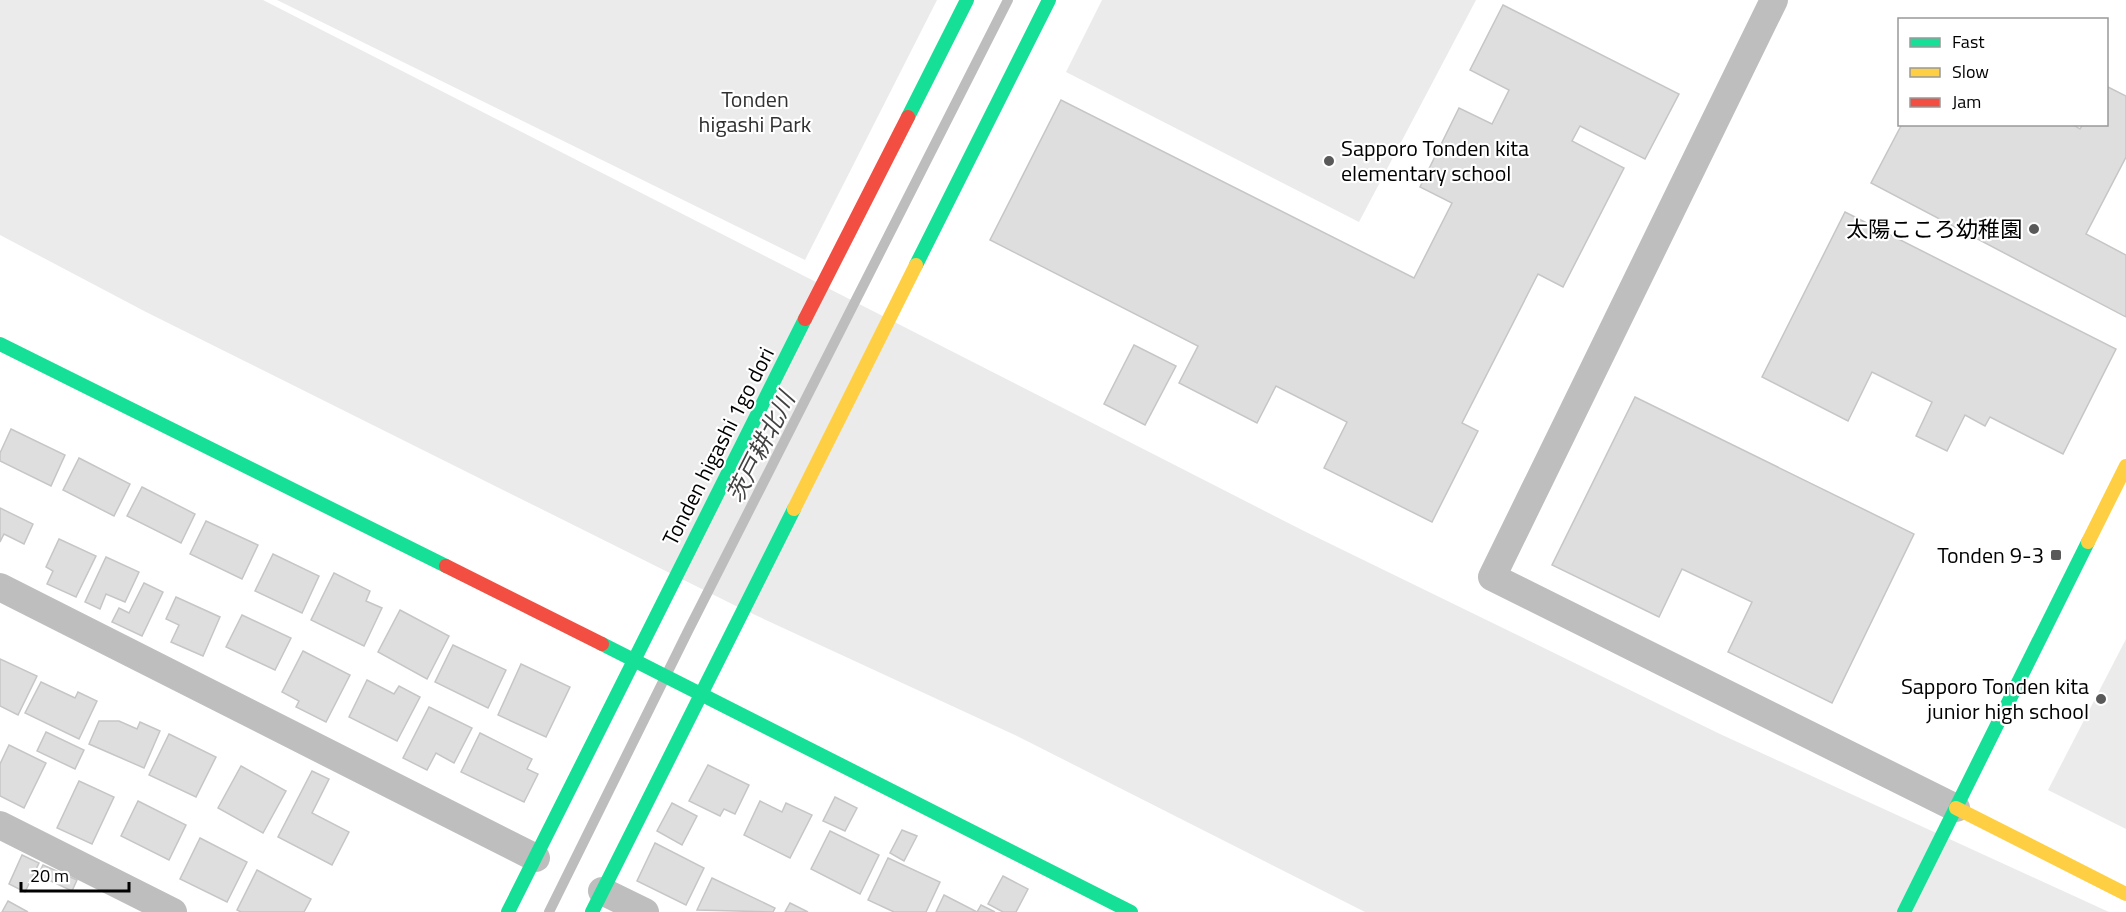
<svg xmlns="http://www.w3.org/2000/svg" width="2126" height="912" font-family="'Titillium Web','Noto Sans JP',sans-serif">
	<rect width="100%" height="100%" fill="#fff"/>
	<g fill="#ebebeb">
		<path d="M0 0H263L1306 532 1720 734 2109 912H1365L1017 736 740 608 146 312 0 235Z"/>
		<path d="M277 0H937L805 260Z"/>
		<path d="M1102 0H1476L1359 222 1066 72Z"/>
		<path d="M2126 639V829L2048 790Z"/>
	</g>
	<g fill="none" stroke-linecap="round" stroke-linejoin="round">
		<path stroke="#bdbdbd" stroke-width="10" d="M549 912 688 631 1008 0"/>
	</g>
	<g fill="#dedede" stroke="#c6c6c6" stroke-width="1.5">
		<path d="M1503 5 1679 94 1645 159 1580 126 1572 141 1624 168 1563 287 1538 274 1462 423 1478 431 1432 522 1324 468 1347 422 1276 386 1257 423 1179 383 1198 346 990 240 1061 100 1414 278 1452 203 1420 187 1459 108 1492 124 1509 90 1470 70Z"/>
		<path d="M2106 86 2126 96V157L2086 234 2126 255V317L1871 183 1902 124H2072L2080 129 2083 124H2106Z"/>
		<path d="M1845 212 2116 349 2063 454 1990 417 1985 426 1965 415 1947 451 1916 436 1932 402 1872 372 1848 421 1762 377Z"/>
		<path d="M1134 345 1176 366 1145 425 1104 404Z"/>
		<path d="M1635 397 1914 534 1832 703 1728 652 1752 602 1682 569 1659 617 1552 565Z"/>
		<path d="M11 429 65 455 51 486 0 461V453Z"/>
		<path d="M79 458 130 484 114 516 63 490Z"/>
		<path d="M142 487 195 514 181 543 127 516Z"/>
		<path d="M0 508 33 524 24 544 4 534 0 542Z"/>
		<path d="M206 521 258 545 242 579 190 554Z"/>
		<path d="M59 539 96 556 76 597 47 584 53 571 46 567Z"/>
		<path d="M273 554 319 576 302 613 255 591Z"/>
		<path d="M106 557 139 572 125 602 106 594 100 609 85 602Z"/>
		<path d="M334 573 370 591 366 601 382 608 364 646 311 620Z"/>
		<path d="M144 583 163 592 142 636 112 622 119 608 129 613Z"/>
		<path d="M176 597 220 617 203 656 171 642 179 625 166 619Z"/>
		<path d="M400 610 449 636 427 679 378 652Z"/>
		<path d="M242 615 291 638 275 670 226 647Z"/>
		<path d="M453 645 506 670 488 708 435 682Z"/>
		<path d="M303 651 350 675 326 722 296 707 299 701 282 692Z"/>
		<path d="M0 659 37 676 18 715 0 706Z"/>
		<path d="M521 664 570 687 546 737 498 715Z"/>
		<path d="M367 680 394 694 399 686 420 697 397 741 349 717Z"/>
		<path d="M41 682 75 698 78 692 97 701 79 739 25 713Z"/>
		<path d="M429 707 472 728 454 763 436 753 427 770 403 758Z"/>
		<path d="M99 721H119L137 729 140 722 160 731 144 768 89 744Z"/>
		<path d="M46 732 84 750 75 769 37 751Z"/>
		<path d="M480 733 532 759 527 769 538 774 524 802 461 772Z"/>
		<path d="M169 734 216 757 196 797 149 775Z"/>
		<path d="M9 745 46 763 24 808 0 796V764Z"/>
		<path d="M708 765 749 785 735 814 724 809 720 816 689 801Z"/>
		<path d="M241 766 286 791 263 833 218 808Z"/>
		<path d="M312 771 329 779 312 813 349 832 332 865 278 837Z"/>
		<path d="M79 781 114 797 92 844 57 828Z"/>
		<path d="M835 797 857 808 845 831 823 821Z"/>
		<path d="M138 801 186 825 169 860 121 836Z"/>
		<path d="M760 801 782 812 786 803 812 815 790 858 744 835Z"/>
		<path d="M672 803 697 816 682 845 657 831Z"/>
		<path d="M902 830 917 836 904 861 890 853Z"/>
		<path d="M830 831 879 855 860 894 811 869Z"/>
		<path d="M200 838 247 862 227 902 180 879Z"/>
		<path d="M655 843 704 868 686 905 637 881Z"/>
		<path d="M22 855 39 863 25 892 9 884Z"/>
		<path d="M888 858 940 882 926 912H894L868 900Z"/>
		<path d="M43 865 77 880 72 891 38 875Z"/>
		<path d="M257 870 311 899 304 912H241L237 910Z"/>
		<path d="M1003 876 1028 889 1016 912H1003L988 904Z"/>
		<path d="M712 878 775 908 773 912 697 910Z"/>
		<path d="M944 895 977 912 981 905 995 912H936Z"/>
		<path d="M8 901 28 912H2Z"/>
		<path d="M790 903 808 912H785Z"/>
	</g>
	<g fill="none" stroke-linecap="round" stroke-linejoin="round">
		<g stroke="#bebebe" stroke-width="28">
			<path d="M1774 0 1492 577 1956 808"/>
			<path d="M0 587 536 858"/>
			<path d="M0 825 173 912"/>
			<path d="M602 891 645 912"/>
		</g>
		<g stroke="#16e098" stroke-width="14">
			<path d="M908 117 967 0"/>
			<path d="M916 265 1049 0"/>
			<path d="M0 344 446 566"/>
			<path d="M602 644 1131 912"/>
			<path d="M508 912 805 319"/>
			<path d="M592 912 794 509"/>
			<path d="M1904 912 2088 542"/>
		</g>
		<g stroke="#ffcf43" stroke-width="14">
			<path d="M794 509 916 265"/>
			<path d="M2088 542 2126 466"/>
			<path d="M1956 808 2126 894"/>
		</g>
		<g stroke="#f24e42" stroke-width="14">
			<path d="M805 319 908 117"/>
			<path d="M446 566 602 644"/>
		</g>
	</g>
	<g fill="#595959" stroke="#fff" stroke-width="2">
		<circle cx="1329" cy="161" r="6"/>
		<circle cx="2034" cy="229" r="6"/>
		<rect x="2050" y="549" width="12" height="12" rx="3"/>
		<circle cx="2101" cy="699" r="6"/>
	</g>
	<g text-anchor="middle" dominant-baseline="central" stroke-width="4.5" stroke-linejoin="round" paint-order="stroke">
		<g font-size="22" fill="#313131" stroke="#fff">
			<text x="755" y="99">Tonden<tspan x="755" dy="25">higashi Park</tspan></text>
		</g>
		<g font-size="22" fill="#000" stroke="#fff" text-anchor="end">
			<text x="1341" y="148" text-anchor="start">Sapporo Tonden kita<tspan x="1341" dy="25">elementary school</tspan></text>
			<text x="2022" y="229">太陽こころ幼稚園</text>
			<text x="2044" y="555">Tonden 9-3</text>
			<text x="2089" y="686">Sapporo Tonden kita<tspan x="2089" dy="25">junior high school</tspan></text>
		</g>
		<g font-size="22" fill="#000" stroke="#fff">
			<text transform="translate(718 446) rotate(-63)">Tonden higashi 1go dori</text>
		</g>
		<g font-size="24" font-style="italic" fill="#424242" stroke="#fff">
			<text transform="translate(760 447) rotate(-63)">茨戸耕北川</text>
		</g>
	</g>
	<rect x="1898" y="18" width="210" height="108" fill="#ffffff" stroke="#999999" stroke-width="1.5"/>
	<rect x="1910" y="38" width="30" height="9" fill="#16e098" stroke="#999999" stroke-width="1.5"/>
	<text x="1952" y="48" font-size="18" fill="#000000">Fast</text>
	<rect x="1910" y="68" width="30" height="9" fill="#ffcf43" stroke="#999999" stroke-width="1.5"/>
	<text x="1952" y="78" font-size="18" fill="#000000">Slow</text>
	<rect x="1910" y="98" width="30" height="9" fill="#f24e42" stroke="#999999" stroke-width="1.5"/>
	<text x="1952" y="108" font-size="18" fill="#000000">Jam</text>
	<path d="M21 882v9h108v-9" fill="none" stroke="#000000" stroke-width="3"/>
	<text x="30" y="882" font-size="18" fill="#000000" stroke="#ffffff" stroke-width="4.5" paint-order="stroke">20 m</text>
</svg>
